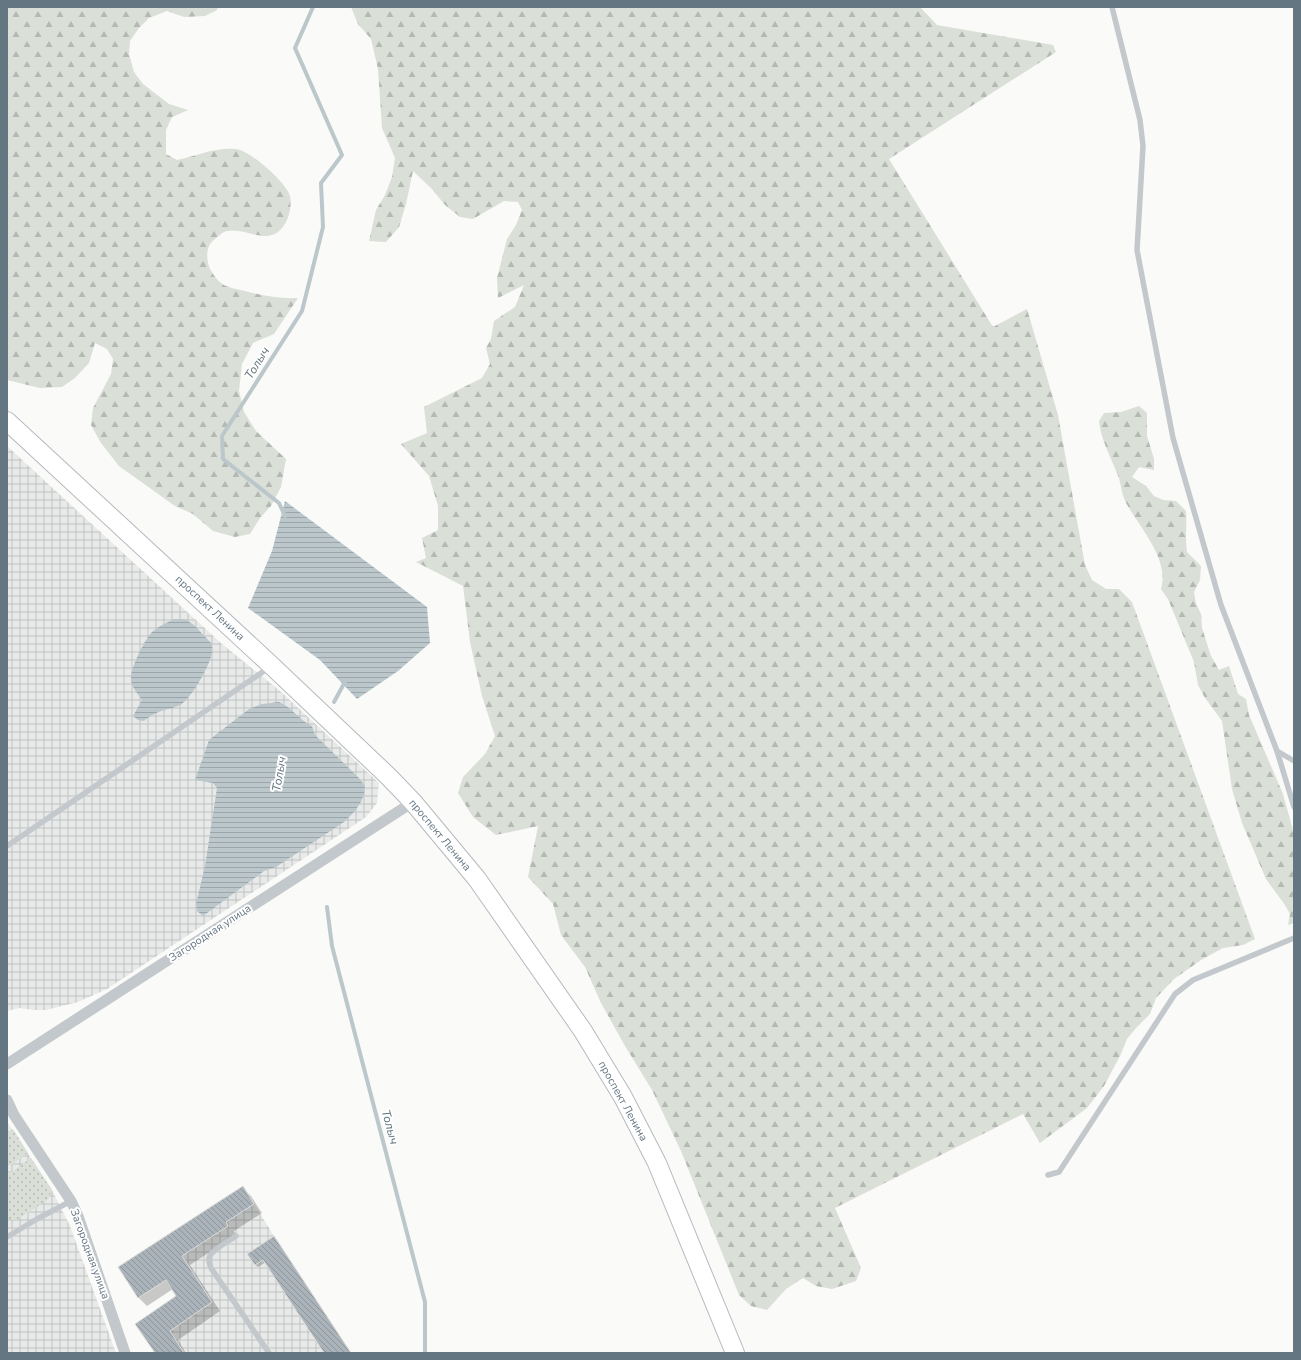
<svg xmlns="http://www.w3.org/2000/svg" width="1301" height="1360" font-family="'Nunito Sans',sans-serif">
	<defs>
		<pattern id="industrial-grid" width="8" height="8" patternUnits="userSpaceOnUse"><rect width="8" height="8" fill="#e8e9e9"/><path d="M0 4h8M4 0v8" fill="none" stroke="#c0c1c2"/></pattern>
		<pattern id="grass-dots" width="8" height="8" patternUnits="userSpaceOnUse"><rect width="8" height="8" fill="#dadfd7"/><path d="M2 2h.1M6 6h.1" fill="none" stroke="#b4b9b4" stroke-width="1.8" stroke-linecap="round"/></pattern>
		<pattern id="forest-firs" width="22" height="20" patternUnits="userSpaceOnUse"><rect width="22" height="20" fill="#dadfd7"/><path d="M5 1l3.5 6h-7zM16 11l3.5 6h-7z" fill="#b4b9b4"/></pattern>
		<pattern id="water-rules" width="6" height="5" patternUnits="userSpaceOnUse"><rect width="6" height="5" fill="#bbc7cb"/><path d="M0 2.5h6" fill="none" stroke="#9ca6aa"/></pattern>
		<pattern id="building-back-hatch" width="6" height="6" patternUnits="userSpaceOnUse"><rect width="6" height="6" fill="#aab3b9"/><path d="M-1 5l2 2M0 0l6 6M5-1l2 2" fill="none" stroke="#8e969c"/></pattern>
	</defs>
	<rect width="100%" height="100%" fill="#fafaf8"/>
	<g fill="url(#industrial-grid)">
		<path d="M7 446 222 644 279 690 379 783 377 803 366 817 107 989 78 1002 46 1010H33L20 1008 7 1011Z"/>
		<path d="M7 1122 52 1190 70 1226 116 1353H7Z"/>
		<path d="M243 1186 274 1236 351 1353H155L176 1296 165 1280 138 1298 118 1267Z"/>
	</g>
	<g fill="url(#grass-dots)">
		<path d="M13 1129 28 1153 10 1166 7 1162V1133Z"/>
		<path d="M31 1158 52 1190 49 1198 46 1201 18 1219 12 1220 7 1218V1175Z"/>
	</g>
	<g fill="url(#forest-firs)">
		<path d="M7 7H218L217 10 205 16 184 17 167 11 149 18 139 28 130 41 129 54 134 72 143 84 169 104 188 110 172 117 166 130V154L177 160C196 156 216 147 236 149 251 151 286 182 290 196 292 206 289 220 282 228 266 248 241 223 222 233 220 235 217 237 215 239 213 241 210 243 209 246 206 253 207 262 210 269 214 276 219 283 226 286 231 288 236 289 241 290 260 295 278 299 298 298L274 334 253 343 242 364 239 391 244 412 256 431 286 459 281 487 271 506 260 518 250 534 235 537 213 531 193 514 175 506 119 466 101 443 91 425 93 408 111 374 113 359 107 349 95 343 89 363 75 378 62 387 40 388 7 380Z"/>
		<path d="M351 7H920L937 25 1053 45 1056 52 889 159 993 327 1027 309 1058 415 1085 565 1092 580 1106 589H1119L1132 602 1255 939 1243 945 1223 948 1201 960 1174 979 1156 998 1150 1014 1136 1028 1127 1039 1120 1056 1104 1086 1087 1108 1040 1143 1023 1114 835 1208 861 1268 856 1281 832 1289 816 1286 803 1278 786 1289 767 1310 751 1306 739 1295 681 1151 652 1090 625 1046 601 1003 585 967 561 935 553 904 528 877 538 826 496 835 473 817 458 793 463 777 485 754 495 736 482 696 470 642 463 586 416 562 426 558 422 538 438 530V506L429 476 401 444 427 433 424 407 482 378 490 364 486 348 491 339 494 321 515 307 524 285 498 298 497 278 507 239 516 225 522 210 518 202 504 201 473 219 460 217 445 205 432 189 413 171 406 204 399 227 386 242 369 241 376 210 385 195 392 177 395 158 382 128 378 69 371 39 358 24Z"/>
		<path d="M1139 406 1147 413V436L1154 459V470L1139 467 1132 477 1146 486 1154 496 1163 500 1176 501 1186 511C1187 525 1185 538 1187 552L1201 566 1200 580 1194 592 1196 603 1201 614 1202 628 1211 656 1219 670 1229 666 1238 694 1246 699 1249 715 1283 794 1294 834V923L1288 925 1290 914 1285 905 1266 879 1242 823 1232 789 1222 721 1205 698 1198 685 1194 662 1168 599 1161 589C1170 559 1139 527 1125 501 1122 494 1121 486 1119 478 1112 459 1101 441 1099 421L1104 413 1121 412Z"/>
	</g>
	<g fill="url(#water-rules)">
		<path d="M285 501 427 607 430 643 398 671 357 699 320 660 248 608 272 551Z"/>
		<path d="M174 619H185L194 625 212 644C212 647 212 650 212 653 210 665 190 702 178 706 164 711 157 710 144 721L138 720 133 716 142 700C138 694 130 685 131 678 131 667 145 639 152 632 159 626 166 623 174 619Z"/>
		<path d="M279 702C292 707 299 720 312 726L315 735 359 778 365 786 364 794 361 802 355 811 344 822 276 867 264 871 203 916 197 911 196 904 205 866 217 788 213 783 195 780 209 740 249 709 262 704Z"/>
	</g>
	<g fill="#0003">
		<path d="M242 1187 251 1196 262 1213 234 1231 236 1235 190 1265 220 1311 178 1340 186 1353H156L178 1296 173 1289 147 1306 138 1297Z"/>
		<path d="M274 1237 277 1240 351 1353H325L266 1262 258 1267 255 1265 248 1254Z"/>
	</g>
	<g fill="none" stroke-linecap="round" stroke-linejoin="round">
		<g stroke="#bbc7cb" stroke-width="4">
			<path d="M285 516 279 503 223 459 222 436 302 311 323 227 321 183 342 155 295 48 313 7"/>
			<path d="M334 702 346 680"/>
			<path d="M327 907 332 946 425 1302V1353"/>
		</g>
	</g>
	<g fill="url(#building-back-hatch)" stroke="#dcdcda">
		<path d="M243 1186 254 1204 226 1222 228 1226 182 1256 212 1302 170 1331 184 1353H155L135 1324 176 1296 166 1280 138 1298 118 1267Z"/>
		<path d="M274 1236 351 1353H324L263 1260 255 1265 247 1254Z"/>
	</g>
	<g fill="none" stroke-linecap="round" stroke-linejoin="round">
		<g stroke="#b5babe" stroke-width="20">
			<path id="primary" d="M7 421 272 666 389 777 413 802 477 879 583 1031 623 1097 657 1163 735 1353"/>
		</g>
		<g stroke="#c3c8cc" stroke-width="5.5">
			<path d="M1112 7 1140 120 1143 146 1137 250 1173 438 1221 605 1277 751 1294 807"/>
			<path d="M1277 751 1294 761"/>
			<path d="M7 846 270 667"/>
			<path d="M1048 1175 1059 1172 1175 994 1193 980 1294 938"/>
			<path d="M236 1236C229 1241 210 1251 209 1258 208 1261 210 1265 211 1268L269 1353"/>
			<path d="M7 1237 37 1219 71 1201"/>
		</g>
		<g stroke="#c3c8cc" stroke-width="11">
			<path d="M7 1064 413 802"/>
			<path d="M7 1100 14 1115 71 1201 78 1216 125 1353"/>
		</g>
		<use href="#primary" stroke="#fff" stroke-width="18"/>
	</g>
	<g text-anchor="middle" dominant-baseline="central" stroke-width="4" stroke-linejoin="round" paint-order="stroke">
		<g font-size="11" fill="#657683" stroke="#fff">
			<text transform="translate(210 608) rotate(43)">проспект Ленина</text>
			<text transform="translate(440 835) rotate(50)">проспект Ленина</text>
			<text transform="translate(210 933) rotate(-33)">Загородная улица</text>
			<text transform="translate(623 1101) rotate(61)">проспект Ленина</text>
			<text transform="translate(90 1254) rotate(70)">Загородная улица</text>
		</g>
		<g font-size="12" font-style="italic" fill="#60757c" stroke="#fff">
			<text transform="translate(257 363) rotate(-58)">Толыч</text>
			<text transform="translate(279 774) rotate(-80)">Толыч</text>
			<text transform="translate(390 1127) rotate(75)">Толыч</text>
		</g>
	</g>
	<rect width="1301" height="1360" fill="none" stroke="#657683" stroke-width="16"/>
</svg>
